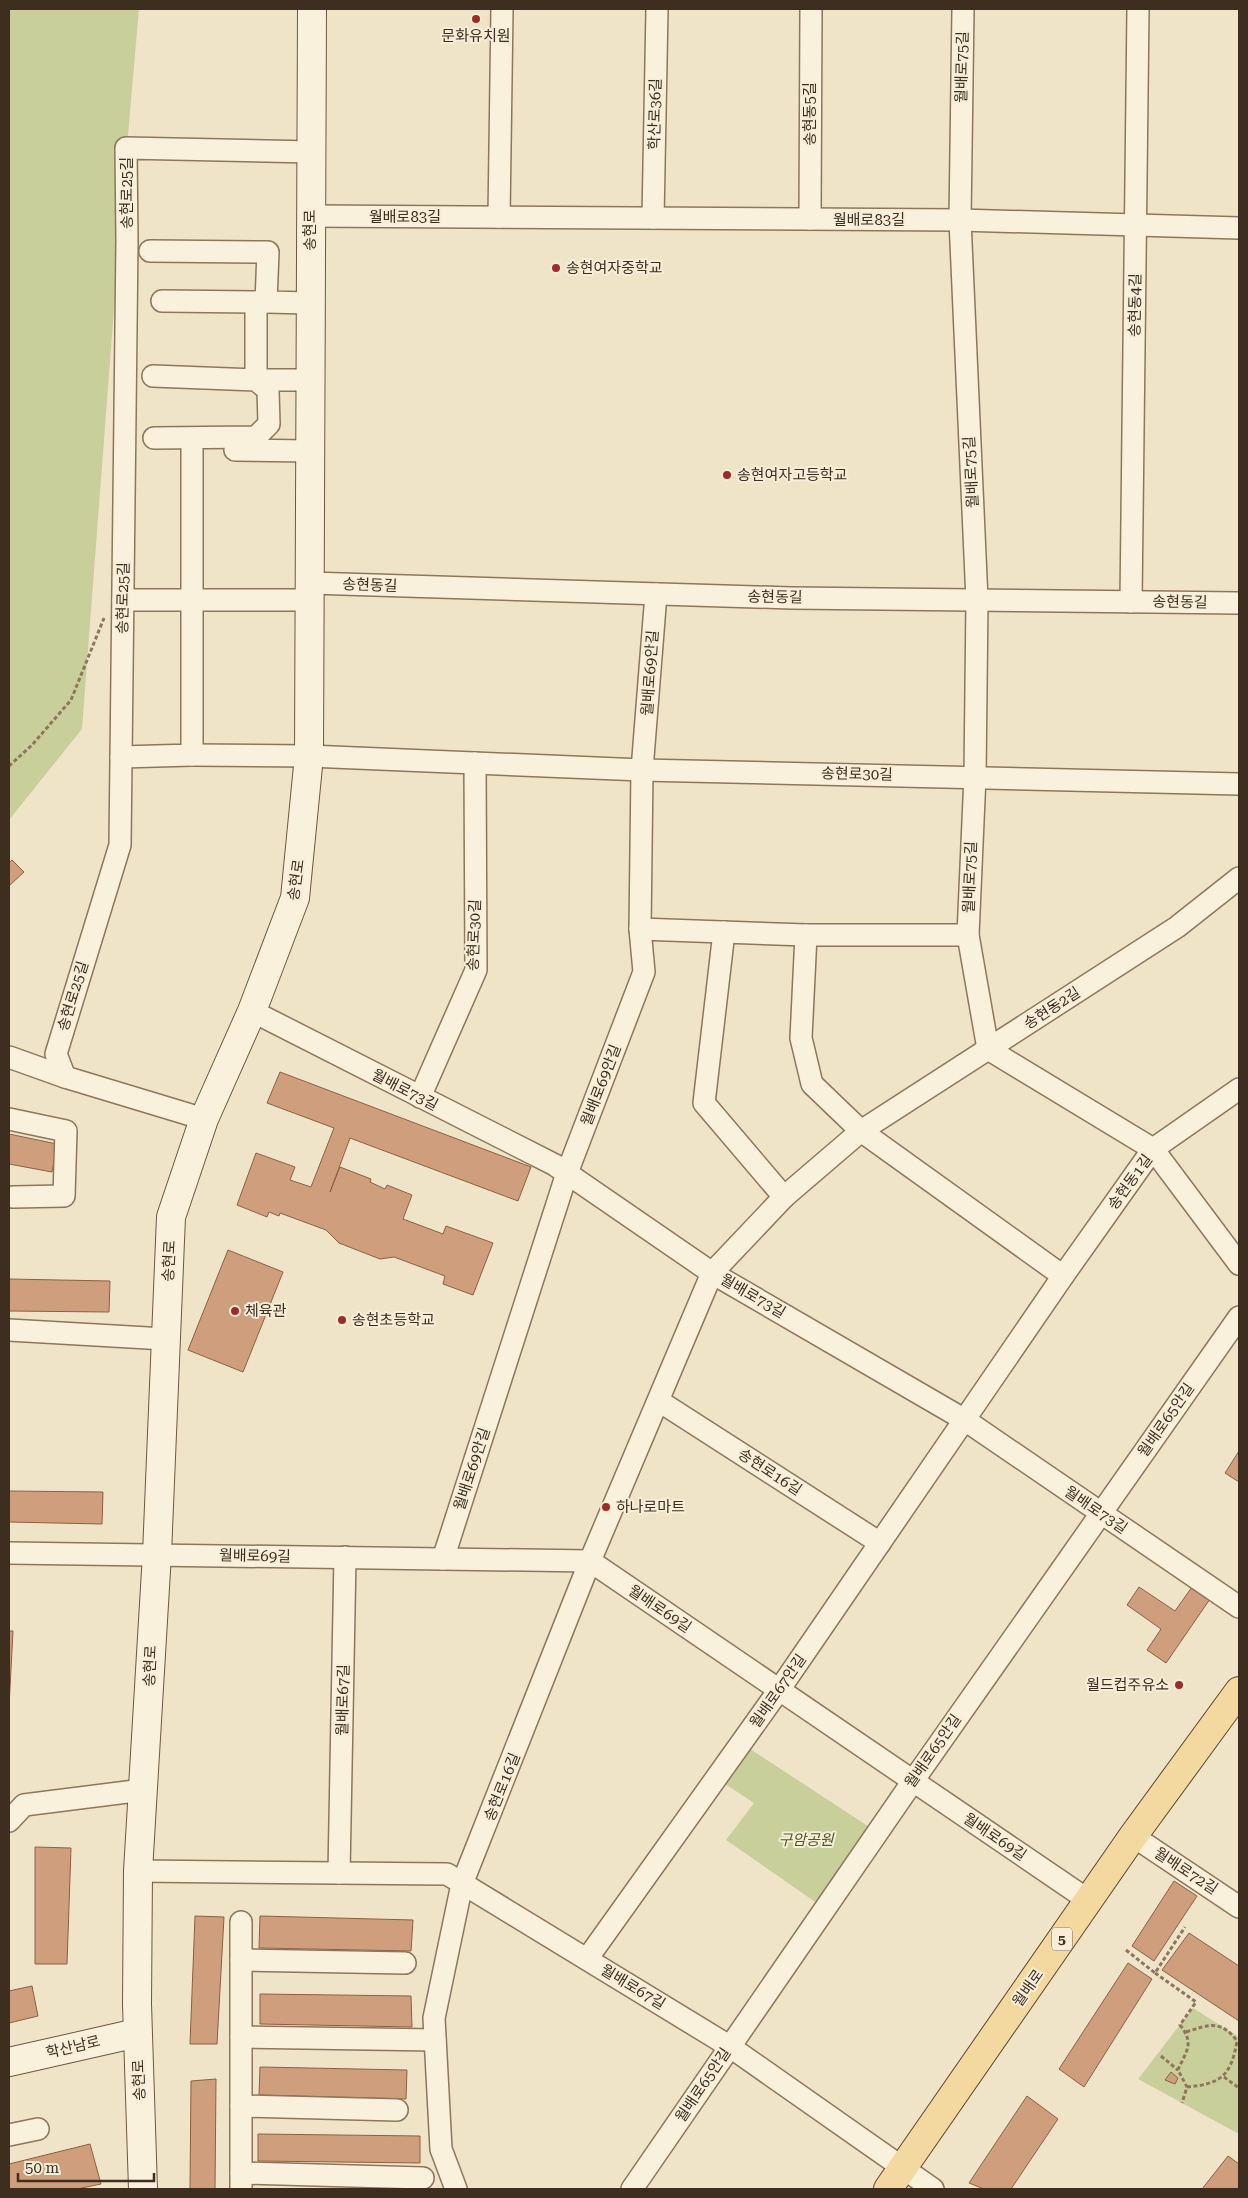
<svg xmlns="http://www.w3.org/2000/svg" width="1248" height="2198" font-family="'Roboto Serif','Noto Sans KR',serif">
	<rect width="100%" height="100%" fill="#f0e4c8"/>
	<g fill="#c9cf9b">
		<path d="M9 9H139L122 204 82 729 9 820Z"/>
		<path d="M741 1743 877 1832 824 1908 726 1840 754 1803 716 1778Z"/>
		<path d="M1193 2008 1239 2037V2134L1138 2079Z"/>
	</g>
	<g fill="#cf9f7d" stroke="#8d5f41">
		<path d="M12 860 24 872 9 886V863Z"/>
		<path d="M280 1072 531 1167 518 1201 350 1138 330 1192 340 1167 371 1179 370 1182 385 1189 387 1185 412 1195 403 1219 443 1234 446 1226 493 1243 473 1295 443 1284 445 1276 394 1257 380 1259 339 1243 326 1230 280 1213 279 1216 269 1212 267 1217 237 1205 256 1153 295 1167 290 1180 311 1187 334 1128 267 1103Z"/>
		<path d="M9 1134 57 1144 52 1172 9 1164Z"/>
		<path d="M228 1250 283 1272 243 1372 188 1350Z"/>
		<path d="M9 1279 110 1281 109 1312 9 1311Z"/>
		<path d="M1239 1451V1482L1225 1473Z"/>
		<path d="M9 1491 103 1492 102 1524 9 1522Z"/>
		<path d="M1139 1587 1175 1611 1192 1587 1210 1599 1166 1663 1147 1650 1161 1629 1127 1605Z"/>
		<path d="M9 1631H13L9 1707Z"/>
		<path d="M35 1847 71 1848 67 1964H35Z"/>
		<path d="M1174 1881 1197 1896 1154 1961 1132 1946Z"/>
		<path d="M195 1916 224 1917 217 2044H190Z"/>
		<path d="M260 1916 413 1920 411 1951 259 1948Z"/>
		<path d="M1189 1933 1239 1966V2021L1162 1970Z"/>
		<path d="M1128 1963 1152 1979 1084 2087 1059 2069Z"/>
		<path d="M32 1986 38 2016 9 2023V1991Z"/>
		<path d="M260 1994 411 1996 412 2027 260 2024Z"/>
		<path d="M260 2067 407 2070 406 2099 259 2095Z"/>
		<path d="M1171 2072 1178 2078 1175 2084 1165 2080Z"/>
		<path d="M216 2079 215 2189H190L191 2081Z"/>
		<path d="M1027 2096 1058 2119 1011 2189H984L969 2183Z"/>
		<path d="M258 2134 420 2136V2163L258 2161Z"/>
		<path d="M90 2144 101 2184 77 2189H9V2164Z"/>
		<path d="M1228 2156 1239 2164V2189H1202Z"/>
	</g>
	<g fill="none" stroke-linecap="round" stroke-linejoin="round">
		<g stroke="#8d765c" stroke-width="24">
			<g id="street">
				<path d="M963 9 960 220 977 600 975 776 968 935 988 1049 1153 1149 1239 1264"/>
				<path d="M310 216 960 220 1239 228"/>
				<path d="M499 217 502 9"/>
				<path d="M653 218 657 9"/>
				<path d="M810 219 811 9"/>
				<path d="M150 251 268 252 266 302 310 303"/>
				<path d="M162 301 266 302"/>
				<path d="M256 302V380H310"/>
				<path d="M153 376 256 380 268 390 269 424 256 437 154 438"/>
				<path d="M235 450 310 451"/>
				<path d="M310 583 791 598 1239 603"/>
				<path d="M123 600H310"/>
				<path d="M1131 602 1138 9"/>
				<path d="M192 755 309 756 642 770 1239 784"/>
				<path d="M121 757 192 755V449"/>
				<path d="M640 929 806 935H968"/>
				<path d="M724 932 704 1103 784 1197"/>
				<path d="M806 935 801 1038 812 1084 861 1131 1063 1276"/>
				<path d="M252 1011 555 1165 712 1273 965 1420 1239 1607"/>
				<path d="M9 1057 65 1077"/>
				<path d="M420 1097 476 970 475 763"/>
				<path d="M9 1119 66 1131 64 1196 13 1197"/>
				<path d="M204 1119 65 1077 56 1054 120 845 127 241 126 148 312 152"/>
				<path d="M9 1330 165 1339"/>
				<path d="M659 1401 880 1543"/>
				<path d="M9 1553 590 1561 1088 1900"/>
				<path d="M443 1559 567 1173 644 972 640 929 642 770 656 594"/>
				<path d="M9 1821 24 1805 143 1790"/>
				<path d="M1133 1836 1239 1907"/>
				<path d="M138 1871 447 1874 729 2046 933 2189"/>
				<path d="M339 1873 345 1557"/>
				<path d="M241 1922V2037L435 2040"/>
				<path d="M587 1959 779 1690 1063 1276 1153 1149 1239 1089"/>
				<path d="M241 1960 405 1963"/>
				<path d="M241 2037V2189"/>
				<path d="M241 2106 397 2110"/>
				<path d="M9 2135 38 2129"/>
				<path d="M241 2173 423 2178"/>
				<path d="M456 2189 441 2149 434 2018 462 1884 590 1561 712 1273 784 1197 861 1131 1177 927 1239 878"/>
				<path d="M632 2189 913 1781 1239 1317"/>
			</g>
		</g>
		<g stroke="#6f573f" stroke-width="30">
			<g id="secondary">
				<path d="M9 2062 137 2033"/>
				<path d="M143 2189 137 2004 138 1871 157 1554 171 1217 204 1119 252 1011 295 898 309 756 312 9"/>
			</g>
		</g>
		<g stroke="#5b4430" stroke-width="30">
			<path id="primary" d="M888 2189 1133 1836 1239 1691"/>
		</g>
		<g stroke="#8d765c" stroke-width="3" stroke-dasharray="4 2.5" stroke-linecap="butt">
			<path d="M9 766 32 745 71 700 104 618"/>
			<path d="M1126 1950 1155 1973 1185 1927"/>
			<path d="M1155 1973 1196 2002 1180 2025C1195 2044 1186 2051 1178 2070L1187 2087 1182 2103"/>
			<path d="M1186 2032C1208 2025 1221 2019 1237 2041 1231 2076 1221 2084 1187 2087"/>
			<path d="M1161 2056 1178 2070"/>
			<path d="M1224 2077 1239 2088"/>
		</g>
		<use href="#street" stroke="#faf1dc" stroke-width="21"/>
		<use href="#secondary" stroke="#faf1dc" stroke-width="28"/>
		<use href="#primary" stroke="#f3d9a0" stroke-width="28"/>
	</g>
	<g fill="#9e2a2b" stroke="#f7eed8" stroke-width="2">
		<circle cx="476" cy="19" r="5"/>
		<circle cx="556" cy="268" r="5"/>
		<circle cx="727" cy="475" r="5"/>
		<circle cx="235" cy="1311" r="5"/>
		<circle cx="342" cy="1320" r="5"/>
		<circle cx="606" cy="1507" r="5"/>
		<circle cx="1179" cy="1685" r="5"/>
	</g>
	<g text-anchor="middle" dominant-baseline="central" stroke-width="4" stroke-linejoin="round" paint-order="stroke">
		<rect fill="#f7eed8" stroke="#756857" stroke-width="1" x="1052" y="1927.5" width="20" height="23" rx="4"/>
		<g font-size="14" font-weight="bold" fill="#3d2e20">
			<text x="1062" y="1939">5</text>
		</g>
		<g font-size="15" fill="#3d2e20" stroke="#f7eed8" text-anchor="start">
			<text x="476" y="36" text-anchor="middle">문화유치원</text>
			<text x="566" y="268">송현여자중학교</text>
			<text x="737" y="475">송현여자고등학교</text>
			<text x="245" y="1311">체육관</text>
			<text x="352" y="1320">송현초등학교</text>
			<text x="616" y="1507">하나로마트</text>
			<text x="1169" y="1685" text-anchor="end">월드컵주유소</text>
		</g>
		<g font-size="15" fill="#3d2e20" stroke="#f7eed8">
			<text transform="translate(962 67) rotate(-89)">월배로75길</text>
			<text transform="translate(655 114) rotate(-89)">학산로36길</text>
			<text transform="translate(810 114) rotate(-90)">송현동5길</text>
			<text transform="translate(127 193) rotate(-90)">송현로25길</text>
			<text x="405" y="217">월배로83길</text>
			<text x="869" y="220">월배로83길</text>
			<text transform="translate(310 230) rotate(-90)">송현로</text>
			<text transform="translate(1135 305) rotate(-89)">송현동4길</text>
			<text transform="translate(971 472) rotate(-93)">월배로75길</text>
			<text transform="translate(370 585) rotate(2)">송현동길</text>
			<text transform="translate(775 597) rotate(1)">송현동길</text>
			<text transform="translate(123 598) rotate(-89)">송현로25길</text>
			<text transform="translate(1180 602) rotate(1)">송현동길</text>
			<text transform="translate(650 673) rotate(-86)">월배로69안길</text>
			<text transform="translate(857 774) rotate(1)">송현로30길</text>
			<text transform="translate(970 877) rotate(-88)">월배로75길</text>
			<text transform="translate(296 880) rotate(-82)">송현로</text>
			<text transform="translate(474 935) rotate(-88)">송현로30길</text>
			<text transform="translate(73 996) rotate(-73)">송현로25길</text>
			<text transform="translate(1052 1008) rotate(-33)">송현동2길</text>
			<text transform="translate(601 1085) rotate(-69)">월배로69안길</text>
			<text transform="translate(405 1090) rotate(27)">월배로73길</text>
			<text transform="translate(1130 1182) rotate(-54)">송현동1길</text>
			<text transform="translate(169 1261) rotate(-87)">송현로</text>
			<text transform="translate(753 1296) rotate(30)">월배로73길</text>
			<text transform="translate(1166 1420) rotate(-55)">월배로65안길</text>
			<text transform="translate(472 1469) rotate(-72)">월배로69안길</text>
			<text transform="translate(770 1472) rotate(33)">송현로16길</text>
			<text transform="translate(1096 1510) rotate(34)">월배로73길</text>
			<text transform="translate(255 1556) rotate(1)">월배로69길</text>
			<text transform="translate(660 1609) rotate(34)">월배로69길</text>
			<text transform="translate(150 1666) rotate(-87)">송현로</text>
			<text transform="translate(778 1691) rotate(-55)">월배로67안길</text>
			<text transform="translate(343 1700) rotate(-89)">월배로67길</text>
			<text transform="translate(933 1751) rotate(-55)">월배로65안길</text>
			<text transform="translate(502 1787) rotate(-68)">송현로16길</text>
			<text transform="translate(995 1837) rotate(34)">월배로69길</text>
			<text transform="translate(1186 1871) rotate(33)">월배로72길</text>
			<text transform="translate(633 1987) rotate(31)">월배로67길</text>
			<text transform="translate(1028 1988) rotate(-55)">월배로</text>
			<text transform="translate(73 2047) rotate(-13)">학산남로</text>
			<text transform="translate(139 2080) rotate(-92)">송현로</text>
			<text transform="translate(703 2085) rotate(-56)">월배로65안길</text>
		</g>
		<g font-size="15" font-style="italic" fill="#4d5a26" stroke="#f7eed8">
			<text x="806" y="1840">구암공원</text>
		</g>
	</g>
	<rect width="1248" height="2198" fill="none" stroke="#3d2e20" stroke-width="20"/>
	<path d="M18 2173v8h136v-8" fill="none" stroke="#3d2e20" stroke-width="2.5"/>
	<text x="25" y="2173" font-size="15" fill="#3d2e20" stroke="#f7eed8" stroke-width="4" paint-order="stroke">50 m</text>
</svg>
